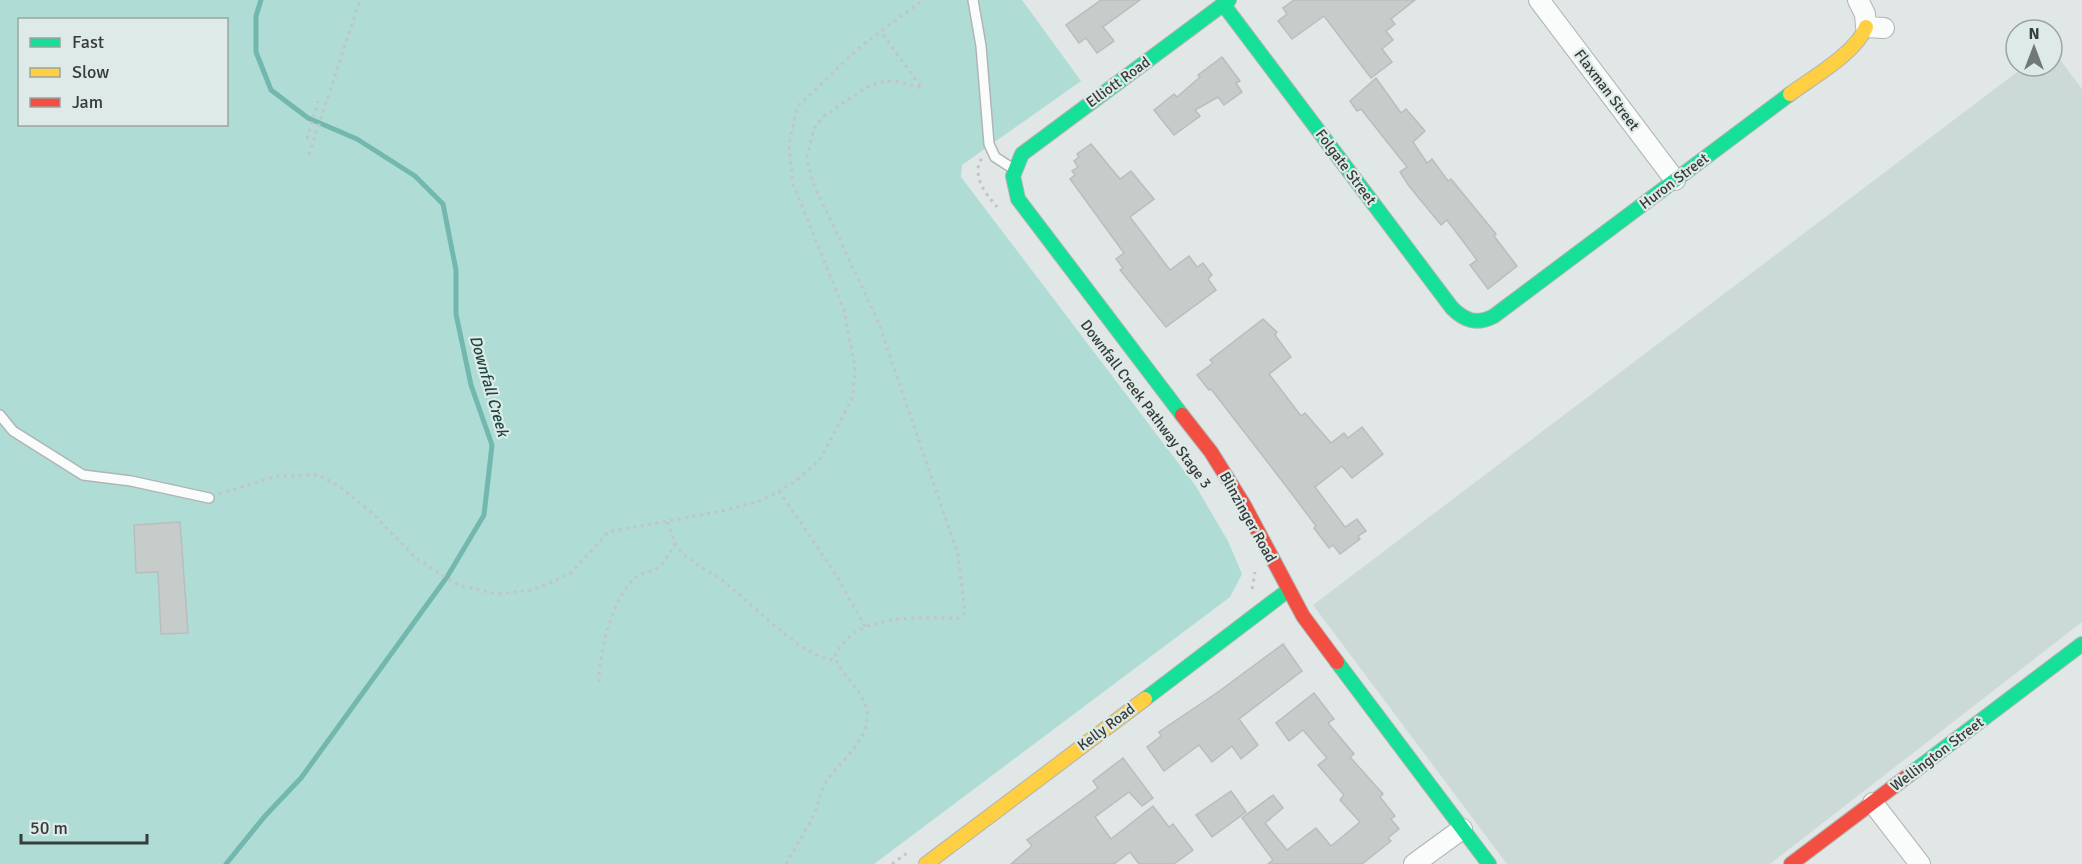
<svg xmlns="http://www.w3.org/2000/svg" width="2082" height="864" font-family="Signika,sans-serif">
	<rect width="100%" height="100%" fill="#e0e7e6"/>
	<path fill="#ccdad7" d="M2052 49 2082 89V622L1770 864H1507L1313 605 2025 66H2052Z"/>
	<path fill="#afddd5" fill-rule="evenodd" d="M0 0H1022L1081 81 962 165 961 177 1195 485 1228 541 1242 574 1230 597 874 864H0ZM20 20H226V124H20Z"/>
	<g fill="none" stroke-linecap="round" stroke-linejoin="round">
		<path stroke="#73b8ae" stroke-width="5" d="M226 864 265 816 301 778 447 577 484 515 492 445 471 385 456 314V270L443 204 415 176 357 139 308 118 271 90 256 52V16L261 0"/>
	</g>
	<g fill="#c6ccca" stroke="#b8bebd" stroke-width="1.5">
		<path d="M1101 0H1140L1103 27 1114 41 1097 53 1086 38 1079 43 1066 25Z"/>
		<path d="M1294 0H1415L1391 19 1395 24 1386 31 1393 40 1382 49 1392 62 1371 78 1324 16 1292 39 1278 21 1287 14 1283 8Z"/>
		<path d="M1222 57 1240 81 1236 83 1242 92 1224 105 1218 97 1195 110 1200 116 1174 135 1154 110 1174 94 1177 97 1200 77 1198 75Z"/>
		<path d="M1376 78 1401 113 1406 109 1425 131 1413 142 1427 163 1432 159 1448 181 1451 179 1496 234 1494 236 1517 266 1488 289 1470 265 1477 260 1447 220 1441 225 1409 186 1400 172 1407 167 1361 109 1357 111 1350 101Z"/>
		<path d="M1091 144 1120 179 1131 171 1154 199 1130 217 1170 270 1189 256 1197 267 1203 263 1212 275 1208 279 1216 290 1166 327 1120 270 1123 268 1116 259 1124 253 1070 179 1075 175 1072 171 1078 167 1074 161 1079 157 1077 154Z"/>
		<path d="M1263 319 1277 332 1275 335 1291 357 1269 374 1301 416 1305 413 1331 443 1344 433 1348 438 1362 427 1383 454 1352 478 1342 466 1315 487 1345 527 1357 519 1366 531 1358 536 1360 539 1340 554 1333 545 1329 548 1314 528 1316 526 1286 486 1211 389 1209 390 1197 375 1213 363 1210 360Z"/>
		<path d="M180 522 188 633 161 634 158 572 136 573 134 525Z"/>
		<path d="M1283 644 1302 671 1239 719 1258 745 1241 759 1232 746 1212 762 1199 745 1164 771 1147 747 1161 736 1159 732 1218 692Z"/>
		<path d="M1314 693 1334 719 1328 723 1354 754 1350 757 1383 794 1380 797 1395 816 1391 819 1399 829 1388 838 1391 841 1362 864H1268L1273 860 1242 818 1273 795 1283 808 1265 823 1287 850 1316 828 1331 846 1360 822 1340 800 1344 795 1318 765 1327 758 1303 730 1289 741 1276 723Z"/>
		<path d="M1123 758 1153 798 1142 806 1129 792 1095 817 1111 839 1153 806 1169 827 1173 824 1193 850 1174 864H1139L1130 852 1114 864H1011L1032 846 1027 840 1098 788 1093 781Z"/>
		<path d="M1231 791 1246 812 1212 837 1196 815Z"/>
	</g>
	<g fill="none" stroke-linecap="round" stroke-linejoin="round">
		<g stroke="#b0b5b4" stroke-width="12">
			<g id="lane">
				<path d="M973 0 981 46 989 144 995 157 1012 168"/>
				<path d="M0 415 13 431 83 475 131 481 209 498"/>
			</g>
		</g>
		<g stroke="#b0b5b4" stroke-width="22">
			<g id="street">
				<path d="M1539 0 1675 180"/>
				<path d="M1858 0 1865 14 1866 27 1884 28"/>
				<path d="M1873 803 1920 864"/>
				<path d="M1414 864 1462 829"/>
			</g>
		</g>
		<g stroke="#b0b5b4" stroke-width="16">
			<g id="fast">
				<path d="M1223 4 1452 308C1465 321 1477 325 1494 316L1790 94"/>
				<path d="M1182 415 1018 199 1013 176 1022 154 1229 0"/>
				<path d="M1337 662 1489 864"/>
				<path d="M1145 699 1287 591"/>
				<path d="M1909 775 2082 644"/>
			</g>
		</g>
		<g stroke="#b0b5b4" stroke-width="16">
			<g id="slow">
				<path d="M1790 94C1813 77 1856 53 1866 27"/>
				<path d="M926 864 1145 699"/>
			</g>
		</g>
		<g stroke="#b0b5b4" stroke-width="16">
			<g id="jam">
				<path d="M1182 415 1211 452 1244 505 1303 616 1337 662"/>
				<path d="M1791 864 1909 775"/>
			</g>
		</g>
		<g stroke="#c2c5c4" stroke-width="3" stroke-dasharray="3 4.5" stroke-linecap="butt">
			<path d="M307 139 318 101"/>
			<path d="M309 155 360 0"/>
			<path d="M982 159 979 162C975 182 985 192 997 207"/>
			<path d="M779 491 833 570 866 628"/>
			<path d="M219 494 277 476 319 475 340 487 372 513 416 558 458 585 497 594 533 590 570 574 608 532 722 511 763 500 793 483 819 461 853 397 855 367 844 310 793 184 789 145 797 107 861 46 923 0"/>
			<path d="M675 543C686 561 705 568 722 580 750 601 802 659 836 660"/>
			<path d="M1252 589 1255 572"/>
			<path d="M599 682C599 653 612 598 635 578 641 572 649 573 656 569 665 564 670 551 675 543L667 521"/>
			<path d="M786 864C795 847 807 830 815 812 819 802 820 791 826 782 840 761 871 739 867 711 864 690 841 677 835 656 855 612 918 618 959 618L965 613 958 555 878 321 813 183 807 157 814 128 824 116 867 87 880 82 895 81 922 88 881 32"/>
			<path d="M892 864 907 853"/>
		</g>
		<use href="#lane" stroke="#fafbfb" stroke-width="9"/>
		<use href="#street" stroke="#fafbfb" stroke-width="20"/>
		<use href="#fast" stroke="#16e098" stroke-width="14"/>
		<use href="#slow" stroke="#ffcf43" stroke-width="14"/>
		<use href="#jam" stroke="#f24e42" stroke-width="14"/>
	</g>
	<g text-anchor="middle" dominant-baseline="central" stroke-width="4.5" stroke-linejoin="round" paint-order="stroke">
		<g font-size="15" fill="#373c3b" stroke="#ddeae7">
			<text transform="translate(1118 82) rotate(-36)">Elliott Road</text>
			<text transform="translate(1607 90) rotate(53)">Flaxman Street</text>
			<text transform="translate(1346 167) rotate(53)">Folgate Street</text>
			<text transform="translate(1674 181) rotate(-37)">Huron Street</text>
			<text transform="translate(1146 404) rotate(53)">Downfall Creek Pathway Stage 3</text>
			<text transform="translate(1248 517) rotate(61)">Blinzinger Road</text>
			<text transform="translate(1106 727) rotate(-37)">Kelly Road</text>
			<text transform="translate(1937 754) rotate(-37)">Wellington Street</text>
		</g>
		<g font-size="16" font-style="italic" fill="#1c4741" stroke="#ddeae7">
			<text transform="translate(489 386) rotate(74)">Downfall Creek</text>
		</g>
	</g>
	<rect x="18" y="18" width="210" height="108" fill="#ddeae7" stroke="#9ba4a2" stroke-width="1.5"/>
	<rect x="30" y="38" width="30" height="9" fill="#16e098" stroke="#9ba4a2" stroke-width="1.5"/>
	<text x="72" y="48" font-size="18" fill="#373c3b">Fast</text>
	<rect x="30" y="68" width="30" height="9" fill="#ffcf43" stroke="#9ba4a2" stroke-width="1.5"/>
	<text x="72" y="78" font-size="18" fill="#373c3b">Slow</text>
	<rect x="30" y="98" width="30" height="9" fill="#f24e42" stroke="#9ba4a2" stroke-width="1.5"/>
	<text x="72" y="108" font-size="18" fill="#373c3b">Jam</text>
	<g transform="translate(2034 48)"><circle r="28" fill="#ddeae7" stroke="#9ba4a2" stroke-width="1.5"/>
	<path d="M0-4.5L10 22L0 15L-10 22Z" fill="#727877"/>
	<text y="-9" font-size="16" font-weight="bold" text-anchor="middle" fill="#373c3b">N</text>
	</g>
	<path d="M21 834v9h126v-9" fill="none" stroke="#373c3b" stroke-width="3"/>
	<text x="30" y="834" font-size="18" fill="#373c3b" stroke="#ddeae7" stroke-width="4.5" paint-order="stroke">50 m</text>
</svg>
